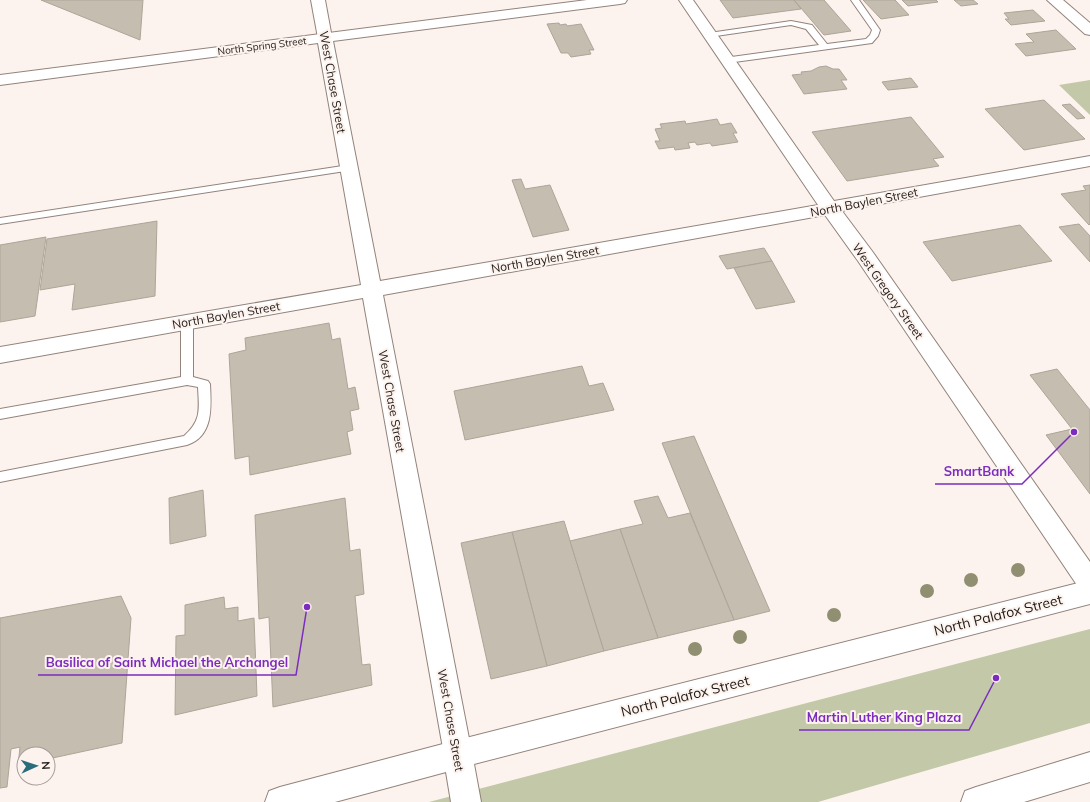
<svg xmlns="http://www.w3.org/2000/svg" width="1090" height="802" font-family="Mulish,sans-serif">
	<rect width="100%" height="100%" fill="#fdf3ee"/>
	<g fill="#c3c8a8">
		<path d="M1090 80V115L1059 85Z"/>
		<path d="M1090 629V723L818 802H429Z"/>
	</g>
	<g fill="#c5bdaf" stroke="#ada597">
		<path d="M41 0H143L140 40Z"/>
		<path d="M720 0H794L801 9 733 18Z"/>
		<path d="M794 0H824L851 31 824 35Z"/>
		<path d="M863 0H895L909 15 881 19Z"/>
		<path d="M902 0H936L938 2 908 6Z"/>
		<path d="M954 0H973L978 4 961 6Z"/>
		<path d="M1033 10 1045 21 1011 25 1005 19H1009L1004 13Z"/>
		<path d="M559 23 560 25 566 24 567 26 581 24 594 50H589L591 54 571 57 568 53H561L547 24Z"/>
		<path d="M1056 30 1076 49 1026 56 1015 44 1034 42 1026 34Z"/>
		<path d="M826 66 833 69H839L847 80H841L847 89 804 94 792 75 802 74 801 72 811 71 819 67Z"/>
		<path d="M911 78 918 87 888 90 882 82Z"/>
		<path d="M1044 100 1085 139 1024 150 985 109Z"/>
		<path d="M1070 104 1085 118 1077 119 1062 105Z"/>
		<path d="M911 117 944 157 933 159 939 166 847 181 812 132Z"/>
		<path d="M717 119 720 125 731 123 737 133H733L738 142 712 146 710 143 697 145 695 142 688 143 690 148 675 150 674 147 659 149 655 141H660L655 129 662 128 660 124 685 121 686 124Z"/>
		<path d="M521 179 525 189 550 185 569 230 533 237 512 180Z"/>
		<path d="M1090 185V224L1089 225 1061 194 1086 190 1083 186Z"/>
		<path d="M157 221 155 296 72 310 75 284 40 290 47 239Z"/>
		<path d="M1079 224 1090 236V262L1059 227Z"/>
		<path d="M1020 225 1052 261 952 281 923 242Z"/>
		<path d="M46 237 35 316 0 322V245Z"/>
		<path d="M764 248 772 261 727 269 719 256Z"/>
		<path d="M772 261 795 302 756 309 734 268Z"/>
		<path d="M329 323 332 340 340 338 348 389 355 387 359 409 350 411 353 430 347 432 351 454 250 475 249 456 235 459 229 354 246 350 245 338Z"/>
		<path d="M582 366 589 386 603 383 614 410 465 440 454 391Z"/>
		<path d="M1057 369 1090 410V494L1046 435 1072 429 1030 375Z"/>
		<path d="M694 436 770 611 734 620 662 443Z"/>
		<path d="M203 490 206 536 170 544 169 498Z"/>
		<path d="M658 496 668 518 690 513 734 620 658 638 620 529 643 524 634 501Z"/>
		<path d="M345 498 350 551 360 549 364 594 355 596 362 665 370 664 372 685 273 707 269 617 259 619 255 515Z"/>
		<path d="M564 521 604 651 547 666 512 532Z"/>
		<path d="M620 529 658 638 604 651 570 541Z"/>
		<path d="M512 532 547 666 491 679 461 543Z"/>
		<path d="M121 596 131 618 122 743 48 759V754H24V765L18 766 20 747 11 749 7 787 0 788V618Z"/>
		<path d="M224 597 225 609 238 607V621L254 618 257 696 175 715 176 636 185 635V605Z"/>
	</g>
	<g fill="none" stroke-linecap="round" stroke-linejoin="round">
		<g stroke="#92837b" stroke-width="2">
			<g id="lane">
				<path d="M851 0H859L880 30 878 36 872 43 727 63 723 60 724 58 819 45 806 29 791 25 709 37 705 35 709 33 791 21 812 25 827 44 866 39 870 35 872 30Z"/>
				<path d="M349 165 352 166 354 168 352 170 0 224V218Z"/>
				<path d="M187 318 191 319 193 322V377L208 381 210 384C211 406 214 436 187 445L0 482V472L184 436C202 420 199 409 198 387L187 385 0 419V409L181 377V322L183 319Z"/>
			</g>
		</g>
		<g stroke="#92837b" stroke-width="2">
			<g id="street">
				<path d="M311 0H325L332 38 330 41 325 42 320 41 318 38Z"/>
				<path d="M1047 0H1063L1090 23V35L1085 34Z"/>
			</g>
		</g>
		<g stroke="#92837b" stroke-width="2">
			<path id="secondary" d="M587 0H627L625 3 620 4 333 41 380 281 818 205 679 0H693L834 201 1090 156V166L842 211 872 251 1090 562V595L1081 591 858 261 825 215 383 295 472 754 468 764 458 768 448 764 444 754 363 298 0 363V347L361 285 318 43 0 85V75Z"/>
		</g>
		<g stroke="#92837b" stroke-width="2">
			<g id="primary">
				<path d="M1090 580V604L474 764 481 802H451L446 772 335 802H265L269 791 280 787 458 740Z"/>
				<path d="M1090 752V782L1024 802H961L965 791 976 787Z"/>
			</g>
		</g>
		<use href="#lane" fill="#fff" fill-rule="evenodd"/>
		<use href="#street" fill="#fff" fill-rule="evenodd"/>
		<use href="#secondary" fill="#fff" fill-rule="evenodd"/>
		<use href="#primary" fill="#fff" fill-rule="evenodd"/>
	</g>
	<g fill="#918f72">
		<circle cx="1018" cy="570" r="7"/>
		<circle cx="971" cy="580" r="7"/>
		<circle cx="927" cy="591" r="7"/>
		<circle cx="834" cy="615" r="7"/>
		<circle cx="740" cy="637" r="7"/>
		<circle cx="695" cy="649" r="7"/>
	</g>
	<g text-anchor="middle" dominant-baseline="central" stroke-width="4" stroke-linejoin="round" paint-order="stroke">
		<g font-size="10" fill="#201a17" stroke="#fdf3ee">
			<text transform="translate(262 46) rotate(-7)">North Spring Street</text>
		</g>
		<g font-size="12" fill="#201a17" stroke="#fdf3ee">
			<text transform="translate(333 82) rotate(80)">West Chase Street</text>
			<text transform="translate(864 202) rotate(-11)">North Baylen Street</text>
			<text transform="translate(545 259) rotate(-10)">North Baylen Street</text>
			<text transform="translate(888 291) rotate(55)">West Gregory Street</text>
			<text transform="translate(226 315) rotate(-10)">North Baylen Street</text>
			<text transform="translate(392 401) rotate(80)">West Chase Street</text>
			<text transform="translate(451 720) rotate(80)">West Chase Street</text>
		</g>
		<g font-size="14" fill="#201a17" stroke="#fdf3ee">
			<text transform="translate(998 615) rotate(-14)">North Palafox Street</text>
			<text transform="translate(685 696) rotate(-14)">North Palafox Street</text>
		</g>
	</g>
	<path fill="none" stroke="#7b2cbf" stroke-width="1.5" d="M1074 432L1022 484H935M307 607L296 675H38M996 678L969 730H799"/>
	<g fill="#7b2cbf" stroke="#fdf3ee" stroke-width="1.5">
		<circle cx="1074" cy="432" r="4"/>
		<circle cx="307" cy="607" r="4"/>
		<circle cx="996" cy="678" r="4"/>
	</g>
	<g font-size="13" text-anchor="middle" font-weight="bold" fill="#7b2cbf" stroke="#fdf3ee" stroke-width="4" stroke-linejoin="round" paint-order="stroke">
		<text x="979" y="476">SmartBank</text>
		<text x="167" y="667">Basilica of Saint Michael the Archangel</text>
		<text x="884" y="722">Martin Luther King Plaza</text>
	</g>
	<g transform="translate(36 766) rotate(87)"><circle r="19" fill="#fdf3ee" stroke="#a59c98"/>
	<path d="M0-3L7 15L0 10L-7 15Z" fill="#296d7d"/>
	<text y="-6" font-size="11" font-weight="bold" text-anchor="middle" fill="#201a17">N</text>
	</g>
</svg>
